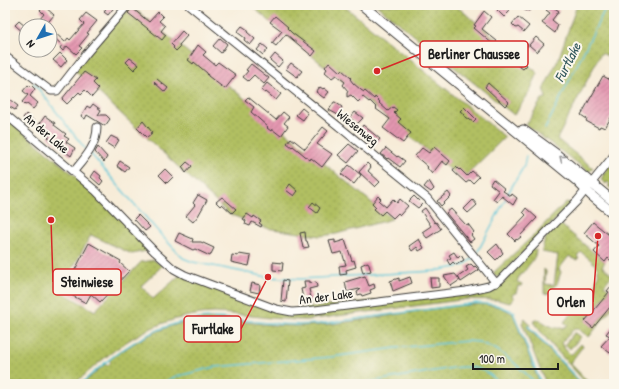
<svg xmlns="http://www.w3.org/2000/svg" width="619" height="389" font-family="'Patrick Hand',sans-serif">
	<defs>
		<pattern id="grass-dots" width="8" height="8" patternUnits="userSpaceOnUse"><rect width="8" height="8" fill="#b1bf62"/><path d="M2 2h.1M6 6h.1" fill="none" stroke="#98a454" stroke-width="1.8" stroke-linecap="round"/></pattern>
		<pattern id="building-hatch" width="6" height="6" patternUnits="userSpaceOnUse"><rect width="6" height="6" fill="#e497b1"/><path d="M-1 1l2-2M0 6l6-6M5 7l2-2" fill="none" stroke="#b87a8f"/></pattern>
	</defs>
	<rect width="100%" height="100%" fill="#fbf7ec"/>
	<filter id="ink" filterUnits="userSpaceOnUse"><feTurbulence type="fractalNoise" baseFrequency=".025" numOctaves="2"/><feDisplacementMap in="SourceGraphic" scale="8" xChannelSelector="R" yChannelSelector="G"/><feConvolveMatrix kernelMatrix="1 2 1 2 8 2 1 2 1" color-interpolation-filters="sRGB"/></filter>
	<filter id="wash" filterUnits="userSpaceOnUse"><feTurbulence type="fractalNoise" baseFrequency=".012" numOctaves="4" result="noise"/><feDisplacementMap in="SourceGraphic" scale="16" xChannelSelector="R" yChannelSelector="G"/><feGaussianBlur stdDeviation="0.9" result="paint"/><feColorMatrix in="noise" values="0 0 0 0 0 0 0 0 0 0 0 0 0 0 0 0 0 1.4 0 .05"/><feComposite in="paint" operator="in"/></filter>
	<g filter="url(#wash)">
		<rect width="100%" height="100%" fill="#f7ecd8"/>
		<g fill="url(#grass-dots)" stroke="#666e3f">
			<path d="M130 5 392 219 336 234 320 236 266 228 229 214 74 70Z"/>
			<path d="M250 5H343L505 137 462 179Z"/>
			<path d="M376 5H455L538 73 529 93 514 115Z"/>
			<path d="M577 5H614V59L601 53 557 139 593 168 589 172 526 125 542 99 546 98 544 88 558 60Z"/>
			<path d="M5 117 90 188 147 246 146 251 132 254 91 235 60 291 95 311 141 262 154 260 162 266 141 286 153 299 180 275 278 311 486 289 533 249 536 250C536 260 527 265 523 274H520L517 282 522 284 521 286H518L516 293H514L512 296 514 298 510 303 498 300 468 299 306 320C275 320 245 314 215 313 202 313 188 316 176 319 132 332 108 355 74 384H5Z"/>
			<path d="M614 159V184L612 188H611L608 186 610 184 608 182 606 184 601 180 604 173Z"/>
			<path d="M566 202 572 203 499 277 494 276V272L533 236Z"/>
			<path d="M559 223 605 262 602 266 612 275 604 285 609 289 607 291 609 292 585 321 593 327 614 302V305L589 337 578 329H574L561 343 565 349 570 354H572L581 344 583 346 570 363 590 384H587L555 349 533 322 538 319C547 324 558 333 568 325L564 322C575 309 588 297 597 282L596 281C604 267 589 259 581 252L577 256 579 258 576 260 569 256 559 269 561 272 557 284 548 294 544 293V269L546 271 545 284 554 285 558 255 542 252C543 238 550 232 559 223Z"/>
			<path d="M482 304 501 307 513 314 539 382 537 384H82L105 364 107 366 111 362 109 360C140 337 175 319 214 319 227 319 241 322 253 323 276 326 298 327 320 325 374 321 427 306 482 304Z"/>
			<path d="M525 318 530 325 527 327 581 384H546L522 323Z"/>
			<path d="M574 333H576L581 337 570 349 565 344Z"/>
		</g>
		<g fill="none" stroke-linecap="round" stroke-linejoin="round">
			<g stroke="#5ec7d9" stroke-width="1.5">
				<path d="M34 83 72 132 87 151"/>
				<path d="M545 129 607 5"/>
				<path d="M90 153 162 236 183 258 193 262 268 277 300 279 434 271 457 267 464 265 473 258"/>
				<path d="M507 195 524 166 526 156"/>
				<path d="M476 255 506 198"/>
				<path d="M513 312 540 381"/>
				<path d="M528 326 582 384"/>
				<path d="M81 384C117 350 160 319 212 318 231 317 251 322 270 323 286 325 302 325 319 324L476 303 496 305 515 312"/>
				<path d="M161 384 174 377 215 367 331 357 396 348 467 341 479 342 497 350 511 360 537 384"/>
				<path d="M357 384 452 368C475 365 484 368 501 384"/>
			</g>
		</g>
		<g id="blocks">
			<g fill="url(#building-hatch)">
				<path d="M106 5H116L108 15 104 12 106 10 104 8Z"/>
				<path d="M502 5 510 11 504 17 497 10Z"/>
				<path d="M518 5H534L529 11 527 10 526 11Z"/>
				<path d="M550 5 559 11 552 20 558 25 555 33 542 23 550 13 546 10Z"/>
				<path d="M44 6 54 15 45 26H34L44 14 40 10Z"/>
				<path d="M132 8 149 22 158 12 163 17 159 21 165 26 161 31 166 35 162 40 128 13Z"/>
				<path d="M484 11 491 17 482 29 497 41 494 45 474 28 476 26 474 25Z"/>
				<path d="M86 13 97 21 87 33 89 34 79 46 82 48 76 54 67 46 63 51 60 48 62 45 50 34 53 31 65 42 68 38 70 40 84 24 80 20Z"/>
				<path d="M275 16 288 27 287 28 292 33 316 51 312 56 286 34 276 46 272 43 282 31 270 22Z"/>
				<path d="M518 17 529 26 524 32 518 27 516 28 512 24Z"/>
				<path d="M19 21 26 27V35L15 25Z"/>
				<path d="M242 26 248 30 247 32 255 39 250 45 244 40 245 38 237 32Z"/>
				<path d="M182 31 187 36 179 45 180 47 176 51 173 48 174 47 171 44Z"/>
				<path d="M536 37 544 44 537 52 529 45Z"/>
				<path d="M220 38 227 44 221 53 213 46Z"/>
				<path d="M524 42 528 45 518 58 527 65 523 69 503 55 507 49 514 55Z"/>
				<path d="M262 44 268 49 263 55 257 50Z"/>
				<path d="M198 45 206 52 203 55 215 65 218 62 236 75 225 89 208 76 207 73 194 62 193 64 188 60Z"/>
				<path d="M60 53 67 60 61 67 53 60Z"/>
				<path d="M275 54 283 61 278 67 270 60Z"/>
				<path d="M130 58 139 65 134 70 126 62Z"/>
				<path d="M329 62 340 72 342 70 351 78 350 79 353 83 361 90 364 92 365 91 374 99 375 97 380 102 379 103 388 111 393 107 397 110 394 113 401 119 398 122 411 133 403 143 383 128 390 119 376 109 377 108 370 101 369 102 363 97 358 102 351 95 347 97V93L348 91 343 85 345 82 336 75 332 78 325 72 327 69 325 67Z"/>
				<path d="M291 63 302 71 297 77 286 69Z"/>
				<path d="M251 64 269 78 264 84 254 75 248 81 243 77 248 71 246 70Z"/>
				<path d="M84 72 96 80 93 83 99 89 92 97 85 90 81 94 79 92 67 104 62 99Z"/>
				<path d="M603 76 614 82V112L605 128 600 126 599 128 586 121 587 119 581 115Z"/>
				<path d="M157 79 168 88 165 92 154 82Z"/>
				<path d="M267 83 281 94 276 100 266 92 265 93 261 90Z"/>
				<path d="M488 83 509 102 505 106 485 87Z"/>
				<path d="M28 85 30 87 31 85 35 89 30 96 38 103 33 109 27 104 25 105 22 102 28 95 23 91Z"/>
				<path d="M320 87 323 89 324 88 329 92 324 98 316 92Z"/>
				<path d="M5 96 18 106 15 110 5 104Z"/>
				<path d="M248 97 276 120 283 112 289 117 284 123 288 126 281 136 272 129 271 131 267 128 268 127 251 112 254 107 245 100Z"/>
				<path d="M334 102H335L342 107 338 115 329 110Z"/>
				<path d="M93 104 101 110 98 115H106L110 119 105 126 87 115 85 119 81 116 87 106 90 108Z"/>
				<path d="M464 107 476 119 473 122 463 115 464 114 460 111Z"/>
				<path d="M302 108 308 113 303 120 296 115Z"/>
				<path d="M355 112 363 118 357 124 350 118Z"/>
				<path d="M26 114 35 122 32 126 23 118Z"/>
				<path d="M45 116 55 123 54 125 66 134 64 136 69 139 66 142 75 148 71 156 62 149V148L48 137 50 135 38 126Z"/>
				<path d="M143 121 152 132 150 133 152 134 147 138 137 128Z"/>
				<path d="M363 125 380 139 373 147 366 142 368 140 358 132Z"/>
				<path d="M323 127 328 131 317 144 332 154 322 167 311 158 310 160 293 146 292 147 287 143 291 138 305 149Z"/>
				<path d="M111 136 119 140 114 148 106 143Z"/>
				<path d="M349 144 358 151 348 163 338 155Z"/>
				<path d="M98 147 107 157 104 162 95 152Z"/>
				<path d="M434 147 450 161 447 165 442 161 432 174 427 168 428 167 415 156 422 148 429 153Z"/>
				<path d="M386 148 397 157 398 156 405 161 400 167 388 158 387 159 381 154Z"/>
				<path d="M120 161 129 167 125 172 117 166Z"/>
				<path d="M187 162 192 166 186 173 182 167Z"/>
				<path d="M367 163 371 167 368 171 380 182 375 187 359 172Z"/>
				<path d="M349 165 361 175 354 184 341 174Z"/>
				<path d="M456 167 459 170 460 169 467 176 472 171 479 177 473 183 470 180 466 183 453 171Z"/>
				<path d="M165 169 173 177 167 183 159 175Z"/>
				<path d="M95 171 101 176 100 178 103 181 100 185 91 177Z"/>
				<path d="M493 179 505 189 503 191 511 196 512 194 517 198 513 205 502 196 497 202 493 199 499 191 490 184Z"/>
				<path d="M429 181 434 189 431 192 424 187Z"/>
				<path d="M290 184 298 191 294 196 286 190Z"/>
				<path d="M448 192 451 196 441 206 437 201Z"/>
				<path d="M198 195 207 200 198 216 193 222 186 216 195 205 193 203Z"/>
				<path d="M378 196 381 199 379 201 386 207 393 199 397 203 400 199 408 206 400 215 398 213 393 218 385 211 381 215 374 209 376 207 372 203Z"/>
				<path d="M414 196 422 204 418 208 409 201Z"/>
				<path d="M222 197 236 209 232 213 222 204 220 206 216 202Z"/>
				<path d="M473 200 477 205 468 213 464 209Z"/>
				<path d="M313 202 320 208 317 213 309 207Z"/>
				<path d="M425 208 435 223 436 222 441 229 427 238 422 232 431 226 421 211Z"/>
				<path d="M526 208 537 218 520 236 521 237 517 240 516 239 515 241 508 234 526 215 523 212Z"/>
				<path d="M451 209 466 225 468 224 474 232 471 235 474 239 470 242 446 213Z"/>
				<path d="M247 214 253 218 254 216 261 221 259 223 262 225 261 227 252 222 250 226 245 224 246 221 243 219Z"/>
				<path d="M138 215 150 227 145 231 134 219Z"/>
				<path d="M593 222 614 239V261H611L608 258 605 262 594 252 599 246 584 233Z"/>
				<path d="M305 232 306 241H307L309 247 303 248 300 233Z"/>
				<path d="M179 233 193 239 192 242H201L214 248 210 256 195 249 193 250 175 241Z"/>
				<path d="M419 239 424 248 419 251 417 247 412 251 409 246Z"/>
				<path d="M335 240V243L345 240 352 261 354 260 356 267 346 270 347 274 340 275 339 266 346 265 342 252 333 254 329 241Z"/>
				<path d="M89 243 121 261 120 263 129 271 100 302 91 294 86 303 62 290 65 284 67 285Z"/>
				<path d="M497 244 503 253 496 260 488 252Z"/>
				<path d="M454 252 458 258 461 255 464 260 456 265 453 262 450 265 447 260 451 258 449 255Z"/>
				<path d="M239 254 251 256 249 266 231 262 232 255 238 256Z"/>
				<path d="M273 262 283 263 282 271 273 270Z"/>
				<path d="M368 262 371 271 363 273 361 265Z"/>
				<path d="M471 264 474 267 475 266 479 270 461 282 458 277 468 270 466 267Z"/>
				<path d="M455 274 460 280 451 286 444 276Z"/>
				<path d="M365 276 369 286 374 284 375 288 370 290 371 293 362 296 361 294 358 295 357 292 360 290 359 289 347 292 345 282Z"/>
				<path d="M410 277 412 283 393 291 390 281 399 278V281Z"/>
				<path d="M430 278H439V287L431 288Z"/>
				<path d="M283 280 288 281 286 302 281 301Z"/>
				<path d="M304 281H310V283L316 282 317 287 309 289 312 302 304 303 301 289 305 288Z"/>
				<path d="M252 283 260 285 259 293 250 291Z"/>
				<path d="M611 286 614 288V302L593 328 585 321 609 292 607 291Z"/>
				<path d="M614 324V349L610 353 601 346 610 336 606 334Z"/>
			</g>
		</g>
	</g>
	<g filter="url(#ink)">
		<use href="#blocks" fill-opacity="0" stroke="#3d3b38" stroke-width="1"/>
		<g fill="none" stroke-linecap="round" stroke-linejoin="round">
			<g stroke="#3d3b38" stroke-width="9">
				<g id="minor">
					<path d="M189 5 427 198 496 283"/>
					<path d="M5 56 51 91H57L86 54 128 5"/>
					<path d="M5 114 96 191 155 252 174 269 185 275 276 309 292 312 307 311 466 291 489 286 500 280 577 201 614 155"/>
					<path d="M74 171C85 158 97 145 97 127"/>
				</g>
			</g>
			<g stroke="#3d3b38" stroke-width="11">
				<g id="major">
					<path d="M362 5 577 181 592 196 614 214"/>
					<path d="M523 130 556 154 614 202"/>
				</g>
			</g>
			<use href="#minor" stroke="#fff" stroke-width="7"/>
			<use href="#major" stroke="#fff" stroke-width="9"/>
		</g>
		<defs><path id="oneway-chevron" d="M-2-3.5L2.5 0L-2 3.5" fill="none" stroke-width="1.6" stroke-linecap="round" stroke-linejoin="round"/></defs>
		<use stroke="#999" href="#oneway-chevron" transform="translate(562 158) rotate(-141)"/>
	</g>
	<g text-anchor="middle" dominant-baseline="central" stroke-width="4" stroke-linejoin="round" paint-order="stroke">
		<g font-size="13" fill="#1c1c1c" stroke="#fbf7ec">
			<text transform="translate(358 127) rotate(39)">Wiesenweg</text>
			<text transform="translate(47 133) rotate(40)">An der Lake</text>
			<text transform="translate(326 296) rotate(-7)">An der Lake</text>
		</g>
		<g font-size="14" font-style="italic" fill="#33585e" stroke="#fbf7ec">
			<text transform="translate(567 62) rotate(-63)">Furtlake</text>
		</g>
	</g>
	<path fill="none" stroke="#d62828" stroke-width="1.5" d="M377 71L420 54M51 220L53 282M598 236L593 302M268 277L241 329"/>
	<g fill="#d62828" stroke="#fbf7ec" stroke-width="1.5">
		<circle cx="377" cy="71" r="4"/>
		<circle cx="51" cy="220" r="4"/>
		<circle cx="598" cy="236" r="4"/>
		<circle cx="268" cy="277" r="4"/>
	</g>
	<g fill="#fbf7ec" stroke="#d62828" stroke-width="1.5">
		<rect x="420" y="41" width="108" height="26" rx="4"/>
		<rect x="53" y="269" width="68" height="26" rx="4"/>
		<rect x="548" y="289" width="45" height="26" rx="4"/>
		<rect x="184" y="316" width="57" height="26" rx="4"/>
	</g>
	<g font-size="14" text-anchor="middle" font-weight="bold" fill="#1c1c1c">
		<text x="474" y="59">Berliner Chaussee</text>
		<text x="87" y="287">Steinwiese</text>
		<text x="571" y="307">Orlen</text>
		<text x="213" y="334">Furtlake</text>
	</g>
	<rect width="619" height="389" fill="none" stroke="#fbf7ec" stroke-width="20"/>
	<g transform="translate(38 38) rotate(231)"><circle r="19" fill="#fbf7ec" stroke="#a29f99"/>
	<path d="M0-3L7 15L0 10L-7 15Z" fill="#1f6fb2"/>
	<text y="-6" font-size="11" font-weight="bold" text-anchor="middle" fill="#1c1c1c">N</text>
	</g>
	<path d="M473 363v6h85v-6" fill="none" stroke="#1c1c1c" stroke-width="2"/>
	<text x="479" y="363" font-size="12" fill="#1c1c1c" stroke="#fbf7ec" stroke-width="3" paint-order="stroke">100 m</text>
</svg>
